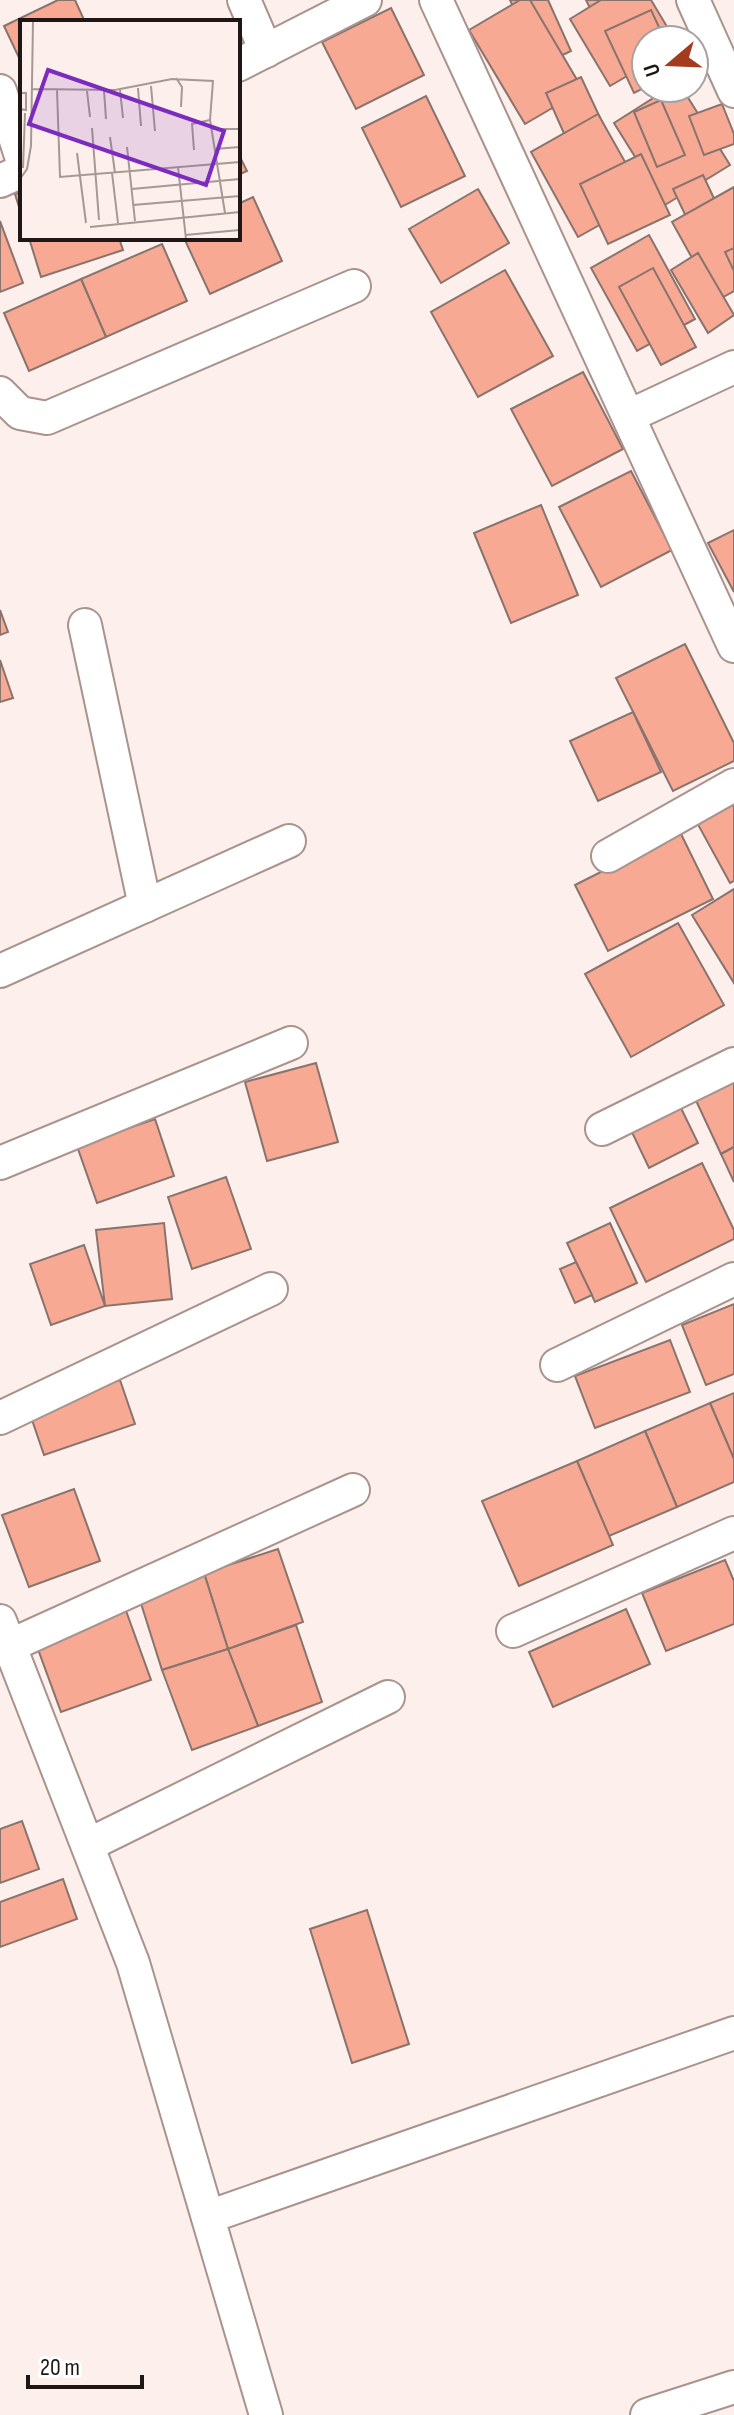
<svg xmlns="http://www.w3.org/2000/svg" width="734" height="2415" font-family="'Sofia Sans Condensed',sans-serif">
	<rect width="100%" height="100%" fill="#fdefeb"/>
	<g fill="#f8a993" stroke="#88736d" stroke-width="2">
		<path d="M58 0H75L85 22H22V64L4 26Z"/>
		<path d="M510 0H548L571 51 540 66Z"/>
		<path d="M520 0H530L583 90 525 124 469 30Z"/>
		<path d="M586 0H633L595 18Z"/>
		<path d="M601 0H651L675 40H646V65L610 86 570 19Z"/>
		<path d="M391 8 424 75 356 109 322 42Z"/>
		<path d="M651 10 665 40H646V87L634 93 605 31Z"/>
		<path d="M581 77 610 139 574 156 546 93Z"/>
		<path d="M669 88H682L730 165 665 205 614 123Z"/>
		<path d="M426 96 465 176 401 207 362 128Z"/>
		<path d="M661 100 685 155 657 167 634 112Z"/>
		<path d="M722 104 734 134V144L704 155 689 116Z"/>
		<path d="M598 114 646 199 578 237 531 152Z"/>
		<path d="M238 153 247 171 238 175Z"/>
		<path d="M641 154 670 215 608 244 580 184Z"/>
		<path d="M703 175 727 226 697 240 673 189Z"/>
		<path d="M734 187V291L716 301 672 222Z"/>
		<path d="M478 189 509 243 441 283 409 229Z"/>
		<path d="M22 192V217L15 194Z"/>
		<path d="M253 197 282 261 210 294 184 238H238V204Z"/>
		<path d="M0 221 23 283 0 292Z"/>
		<path d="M649 235 695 319 637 351 591 268Z"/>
		<path d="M29 238H119L123 250 41 277Z"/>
		<path d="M162 244 187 301 106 337 81 279Z"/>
		<path d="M734 248V271L725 252Z"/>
		<path d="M698 253 734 315 708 333 671 270Z"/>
		<path d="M653 268 696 347 661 365 619 287Z"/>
		<path d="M505 270 553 356 478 397 431 312Z"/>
		<path d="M81 279 106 337 29 371 4 313Z"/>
		<path d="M583 372 623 449 552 486 511 409Z"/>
		<path d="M631 471 672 550 601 587 559 507Z"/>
		<path d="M541 505 578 595 511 623 474 533Z"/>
		<path d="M734 530V592L708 543Z"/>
		<path d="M0 610 8 632 0 635Z"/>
		<path d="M685 644 734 743V761L673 791 616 678Z"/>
		<path d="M0 660 13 698 0 702Z"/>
		<path d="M633 712 661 772 598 801 570 741Z"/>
		<path d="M734 798V881L730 883 695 819Z"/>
		<path d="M680 832 713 899 608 951 575 885Z"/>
		<path d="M734 889V983L692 915Z"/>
		<path d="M678 923 724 1005 631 1057 585 974Z"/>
		<path d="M316 1063 338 1142 267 1161 245 1082Z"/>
		<path d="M734 1072V1147L721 1154 692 1092Z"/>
		<path d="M679 1104 698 1143 649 1168 630 1128Z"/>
		<path d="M155 1119 174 1176 97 1203 77 1146Z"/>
		<path d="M734 1147V1182L721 1154Z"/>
		<path d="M702 1163 734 1230V1239L646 1282 610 1208Z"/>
		<path d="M226 1177 251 1249 192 1269 168 1197Z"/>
		<path d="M164 1223 172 1299 105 1306 96 1230Z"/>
		<path d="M610 1223 637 1283 595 1302 567 1243Z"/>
		<path d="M84 1245 105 1306 51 1325 30 1264Z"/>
		<path d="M576 1262 592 1295 575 1303 560 1269Z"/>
		<path d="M734 1304V1374L706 1385 682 1325Z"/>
		<path d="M670 1340 690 1392 595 1428 575 1376Z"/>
		<path d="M120 1380 135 1424 44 1455 29 1411Z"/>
		<path d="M734 1393V1459L710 1403Z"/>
		<path d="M710 1403 734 1459V1482L677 1507 645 1431Z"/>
		<path d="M645 1431 677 1507 609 1536 577 1461Z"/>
		<path d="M577 1461 613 1545 519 1586 482 1501Z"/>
		<path d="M74 1489 100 1561 29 1587 2 1515Z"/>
		<path d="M278 1549 303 1622 228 1649 204 1573Z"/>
		<path d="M725 1560 734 1581V1624L666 1651 642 1593Z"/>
		<path d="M204 1573 228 1649 162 1670 138 1594Z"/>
		<path d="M125 1608 151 1680 61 1712 35 1641Z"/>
		<path d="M626 1609 650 1664 553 1707 529 1652Z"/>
		<path d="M296 1625 322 1702 258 1726 228 1649Z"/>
		<path d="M228 1649 258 1726 192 1750 162 1670Z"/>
		<path d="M22 1821 39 1869 0 1883V1829Z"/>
		<path d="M63 1879 77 1919 0 1947V1902Z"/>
		<path d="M367 1910 409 2044 352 2063 310 1929Z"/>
	</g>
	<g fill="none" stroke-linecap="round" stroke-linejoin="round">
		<g stroke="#a9938d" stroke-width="36">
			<g id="street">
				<path d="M244 0 266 51"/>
				<path d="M436 0 734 646"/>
				<path d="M693 0 734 91"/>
				<path d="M238 65 365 0"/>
				<path d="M0 91 22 159"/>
				<path d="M0 181 22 171"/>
				<path d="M0 393 20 413 47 418 354 286"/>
				<path d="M629 416 734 367"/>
				<path d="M85 625 145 906"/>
				<path d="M608 856 734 785"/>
				<path d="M0 971 289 841"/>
				<path d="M602 1129 734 1064"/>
				<path d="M0 1163 291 1043"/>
				<path d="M557 1365 734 1279"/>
				<path d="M0 1418 271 1289"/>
				<path d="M0 1621 133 1963 266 2415"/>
				<path d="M513 1631 734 1533"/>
				<path d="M9 1646 353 1490"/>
				<path d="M88 1845 388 1697"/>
				<path d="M208 2217 734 2033"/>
				<path d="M647 2415 734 2387"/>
			</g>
		</g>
		<use href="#street" stroke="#fff" stroke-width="32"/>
	</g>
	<g transform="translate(20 20)">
		<rect width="220" height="220" fill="#fdefeb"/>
		<path fill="none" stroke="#a49995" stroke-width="2" d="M156 58 162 67 161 87M131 66 135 111M118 68 121 106M12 69 95 70 152 59 193 61 190 100 205 193M37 70 40 157 220 142M84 70 86 99M100 70 103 98M67 71 70 97M0 73H6V90L0 89M72 108 79 200M191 109H220M90 117 95 153M107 127 115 201M194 129 220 127M174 130 172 104 190 100M57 133 66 203M158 147 166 219M3 148 5 93M92 153 98 203M0 159 7 149 11 126 13 1M112 169 220 159M113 185 220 176M70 207 220 192M165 215 220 210"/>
		<path fill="#7b2cbf" fill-opacity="0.15" stroke="#7b2cbf" stroke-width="4" d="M28 50 204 111 186 165 9 104Z"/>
		<rect width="220" height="220" fill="none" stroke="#1f1715" stroke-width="4"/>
	</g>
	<g transform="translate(670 64) rotate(251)"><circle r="38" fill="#ffffff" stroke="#a5a2a1" stroke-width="2"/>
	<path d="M0-6L14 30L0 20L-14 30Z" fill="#a33b1f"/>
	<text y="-12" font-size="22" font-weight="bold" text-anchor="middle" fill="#1f1715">U</text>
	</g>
	<path d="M28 2375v12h114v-12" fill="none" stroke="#1f1715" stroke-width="4"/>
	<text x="40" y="2375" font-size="24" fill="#1f1715" stroke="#ffffff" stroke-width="6" paint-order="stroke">20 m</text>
</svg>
